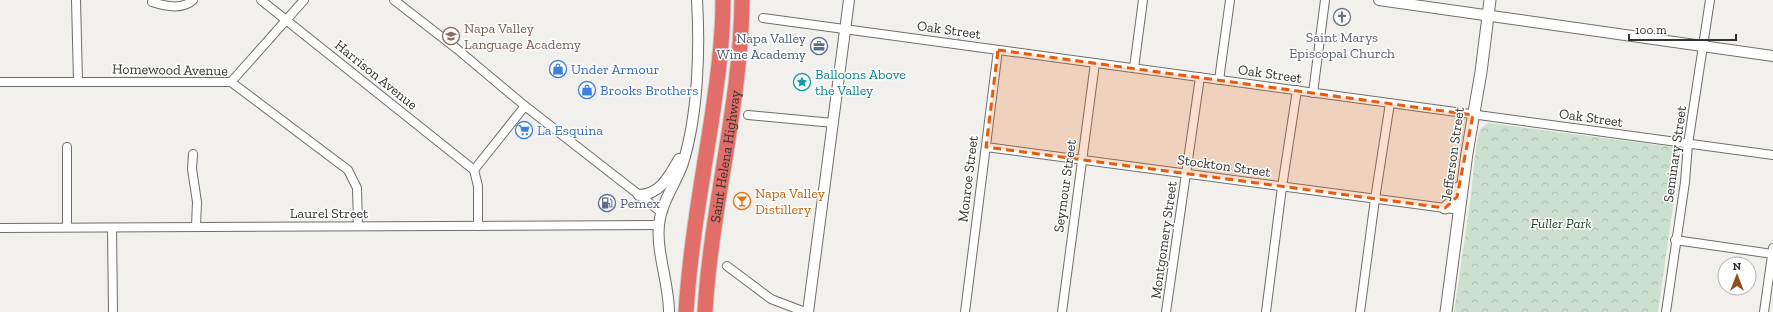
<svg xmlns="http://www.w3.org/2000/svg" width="1773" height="312" font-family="'Zilla Slab',serif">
	<defs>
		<pattern id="park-crowns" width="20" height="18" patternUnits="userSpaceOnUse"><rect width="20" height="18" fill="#cbe0cf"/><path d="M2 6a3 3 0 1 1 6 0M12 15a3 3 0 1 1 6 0" fill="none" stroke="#afc1b2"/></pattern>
	</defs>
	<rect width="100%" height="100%" fill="#f1f0ec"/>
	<path fill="url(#park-crowns)" d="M1488 123 1672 147 1677 150 1680 156 1658 312H1454L1470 203 1476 147 1480 129Z"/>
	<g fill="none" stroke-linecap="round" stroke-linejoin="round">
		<g stroke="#6f6e6b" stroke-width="10">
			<g id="minor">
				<path d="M76 0 78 82"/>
				<path d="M261 0 474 170"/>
				<path d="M394 0 457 49 525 106 661 212"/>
				<path d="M152 2C164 6 183 10 193 0"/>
				<path d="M763 18 1773 155"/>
				<path d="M1134 68 1143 0"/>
				<path d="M1219 80 1230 0"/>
				<path d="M0 82H231L348 170 357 188 358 226"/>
				<path d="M231 82 304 0"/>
				<path d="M1313 93 1325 0"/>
				<path d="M748 115 833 123"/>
				<path d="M986 147 1460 210"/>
				<path d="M193 154 192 169 197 202 196 227"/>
				<path d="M478 226V186L474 170 525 106"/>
				<path d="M67 227V147"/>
				<path d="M0 228 659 225"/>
				<path d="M112 228 113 312"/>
				<path d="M1675 240 1773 254"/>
				<path d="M727 266 771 299 805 312"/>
				<path d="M965 312 998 50"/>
				<path d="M1062 312 1095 63"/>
				<path d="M1166 312 1200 77"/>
				<path d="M1266 312 1282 187 1297 90"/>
				<path d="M1360 312 1375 199 1390 103"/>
				<path d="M1666 312 1685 182 1688 144 1710 0"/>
				<path d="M1764 312 1773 248"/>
			</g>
		</g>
		<g stroke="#6f6e6b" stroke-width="12">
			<g id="tertiary">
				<path d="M1379 0 1773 56"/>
				<path d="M639 195C661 194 669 176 679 159"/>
				<path d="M669 312C669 284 656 251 659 225 661 202 676 184 683 163 698 115 700 50 697 0"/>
				<path d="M808 312 849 0"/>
			</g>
		</g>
		<g stroke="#6f6e6b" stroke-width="13">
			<g id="secondary">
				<path d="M1445 208 1457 197 1458 188"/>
				<path d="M1446 312 1467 153 1481 72 1490 0"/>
			</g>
		</g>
		<g stroke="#cececd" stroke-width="17">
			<g id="motorway">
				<path d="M686 312C690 249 701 187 711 124 717 83 723 42 723 0"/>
				<path id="s1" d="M705 312C711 207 741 105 742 0"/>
			</g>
		</g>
		<use href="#minor" stroke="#fff" stroke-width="8"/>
		<use href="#tertiary" stroke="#fff" stroke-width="10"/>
		<use href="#secondary" stroke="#fff" stroke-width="11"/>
		<use href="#motorway" stroke="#e16e68" stroke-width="15"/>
	</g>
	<path fill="#e8590c" fill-opacity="0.2" stroke="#e8590c" stroke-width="3" stroke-dasharray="8 5" stroke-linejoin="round" d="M998 50 1473 115 1457 197 1445 208 986 147Z"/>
	<defs>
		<g id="church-ring" transform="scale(0.9)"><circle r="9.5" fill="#fff" stroke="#6b7280" stroke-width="1.5"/><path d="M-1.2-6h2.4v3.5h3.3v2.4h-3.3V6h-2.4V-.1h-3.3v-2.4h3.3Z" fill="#6b7280"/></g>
		<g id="school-ring" transform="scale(0.9)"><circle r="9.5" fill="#fff" stroke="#8d6e63" stroke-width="1.5"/><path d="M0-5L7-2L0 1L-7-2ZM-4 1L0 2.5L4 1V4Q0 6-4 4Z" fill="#8d6e63"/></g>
		<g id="office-ring" transform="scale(0.9)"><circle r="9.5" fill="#fff" stroke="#5c6f8a" stroke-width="1.5"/><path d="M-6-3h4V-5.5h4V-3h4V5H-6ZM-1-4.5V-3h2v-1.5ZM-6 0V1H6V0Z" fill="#5c6f8a"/></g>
		<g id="shop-ring" transform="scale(0.9)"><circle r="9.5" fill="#fff" stroke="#3f7fe0" stroke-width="1.5"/><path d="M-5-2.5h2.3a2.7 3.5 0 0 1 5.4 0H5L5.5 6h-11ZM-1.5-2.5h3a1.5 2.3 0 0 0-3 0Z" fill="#3f7fe0"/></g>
		<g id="sight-ring" transform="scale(0.9)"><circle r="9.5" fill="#fff" stroke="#0f9aa8" stroke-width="1.5"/><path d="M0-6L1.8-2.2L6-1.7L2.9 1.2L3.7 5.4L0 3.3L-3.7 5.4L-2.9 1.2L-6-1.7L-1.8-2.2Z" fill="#0f9aa8"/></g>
		<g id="supermarket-ring" transform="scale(0.9)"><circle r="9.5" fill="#fff" stroke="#3f7fe0" stroke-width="1.5"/><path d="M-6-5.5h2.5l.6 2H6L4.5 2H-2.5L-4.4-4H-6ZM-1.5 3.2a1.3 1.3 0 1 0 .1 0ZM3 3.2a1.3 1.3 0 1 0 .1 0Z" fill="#3f7fe0"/></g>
		<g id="bar-ring" transform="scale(0.9)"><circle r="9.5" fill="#fff" stroke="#e8710a" stroke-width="1.5"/><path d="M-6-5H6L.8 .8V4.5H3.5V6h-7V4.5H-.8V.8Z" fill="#e8710a"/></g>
		<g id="fuel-ring" transform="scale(0.9)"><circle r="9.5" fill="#fff" stroke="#5c6f8a" stroke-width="1.5"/><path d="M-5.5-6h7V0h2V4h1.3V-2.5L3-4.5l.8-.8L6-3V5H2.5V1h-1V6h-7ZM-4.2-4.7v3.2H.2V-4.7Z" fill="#5c6f8a"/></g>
	</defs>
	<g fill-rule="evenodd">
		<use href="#church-ring" x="1342" y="17"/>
		<use href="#school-ring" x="451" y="36"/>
		<use href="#office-ring" x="819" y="46"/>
		<use href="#shop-ring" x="558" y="69"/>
		<use href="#sight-ring" x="802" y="82"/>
		<use href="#shop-ring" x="587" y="90"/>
		<use href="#supermarket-ring" x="524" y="130"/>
		<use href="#bar-ring" x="742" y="201"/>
		<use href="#fuel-ring" x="607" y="203"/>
	</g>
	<g text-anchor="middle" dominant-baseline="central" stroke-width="3" stroke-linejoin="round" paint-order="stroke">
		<g font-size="14" fill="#785e54" stroke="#fff" text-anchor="start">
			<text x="464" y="28">Napa Valley<tspan x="464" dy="16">Language Academy</tspan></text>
		</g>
		<g font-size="14" fill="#323230" stroke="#fff">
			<text transform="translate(949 30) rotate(8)">Oak Street</text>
			<text transform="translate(170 70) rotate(1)">Homewood Avenue</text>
			<text transform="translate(1270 74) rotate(8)">Oak Street</text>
			<text transform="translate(376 75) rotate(39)">Harrison Avenue</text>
			<text transform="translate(1591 118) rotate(8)">Oak Street</text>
			<text transform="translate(1453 154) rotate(-82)">Jefferson Street</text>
			<text transform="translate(1675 154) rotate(-82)">Seminary Street</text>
			<text stroke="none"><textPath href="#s1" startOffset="157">Saint Helena Highway</textPath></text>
			<text transform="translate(1224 166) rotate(8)">Stockton Street</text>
			<text transform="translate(968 179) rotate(-83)">Monroe Street</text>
			<text transform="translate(1065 186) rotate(-82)">Seymour Street</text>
			<text x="329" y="213">Laurel Street</text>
			<text transform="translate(1164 240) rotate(-82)">Montgomery Street</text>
		</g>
		<g font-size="14" fill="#5b616d" stroke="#fff">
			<text x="1342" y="37">Saint Marys<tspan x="1342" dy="16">Episcopal Church</tspan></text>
		</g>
		<g font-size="14" fill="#4e5e75" stroke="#fff" text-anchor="end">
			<text x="806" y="38">Napa Valley<tspan x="806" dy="16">Wine Academy</tspan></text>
			<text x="620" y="203" text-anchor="start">Pemex</text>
		</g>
		<g font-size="14" fill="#366cbe" stroke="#fff" text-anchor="start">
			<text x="571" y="69">Under Armour</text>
			<text x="600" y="90">Brooks Brothers</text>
			<text x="537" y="130">La Esquina</text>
		</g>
		<g font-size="14" fill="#0d838f" stroke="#fff" text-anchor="start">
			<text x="815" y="74">Balloons Above<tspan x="815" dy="16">the Valley</tspan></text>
		</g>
		<g font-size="14" fill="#c56008" stroke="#fff" text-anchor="start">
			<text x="755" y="193">Napa Valley<tspan x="755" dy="16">Distillery</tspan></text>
		</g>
		<g font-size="14" font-style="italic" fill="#194525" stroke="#fff">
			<text x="1561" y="223">Fuller Park</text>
		</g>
	</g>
	<g transform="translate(1737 276)"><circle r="19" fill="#ffffff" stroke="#adadac"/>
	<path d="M0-3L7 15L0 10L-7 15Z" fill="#904e1c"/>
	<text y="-6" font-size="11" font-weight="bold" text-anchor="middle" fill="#323230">N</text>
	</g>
	<path d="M1629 34v6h107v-6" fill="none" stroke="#323230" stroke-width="2"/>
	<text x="1635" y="34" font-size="12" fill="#323230" stroke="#ffffff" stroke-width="3" paint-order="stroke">100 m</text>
</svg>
